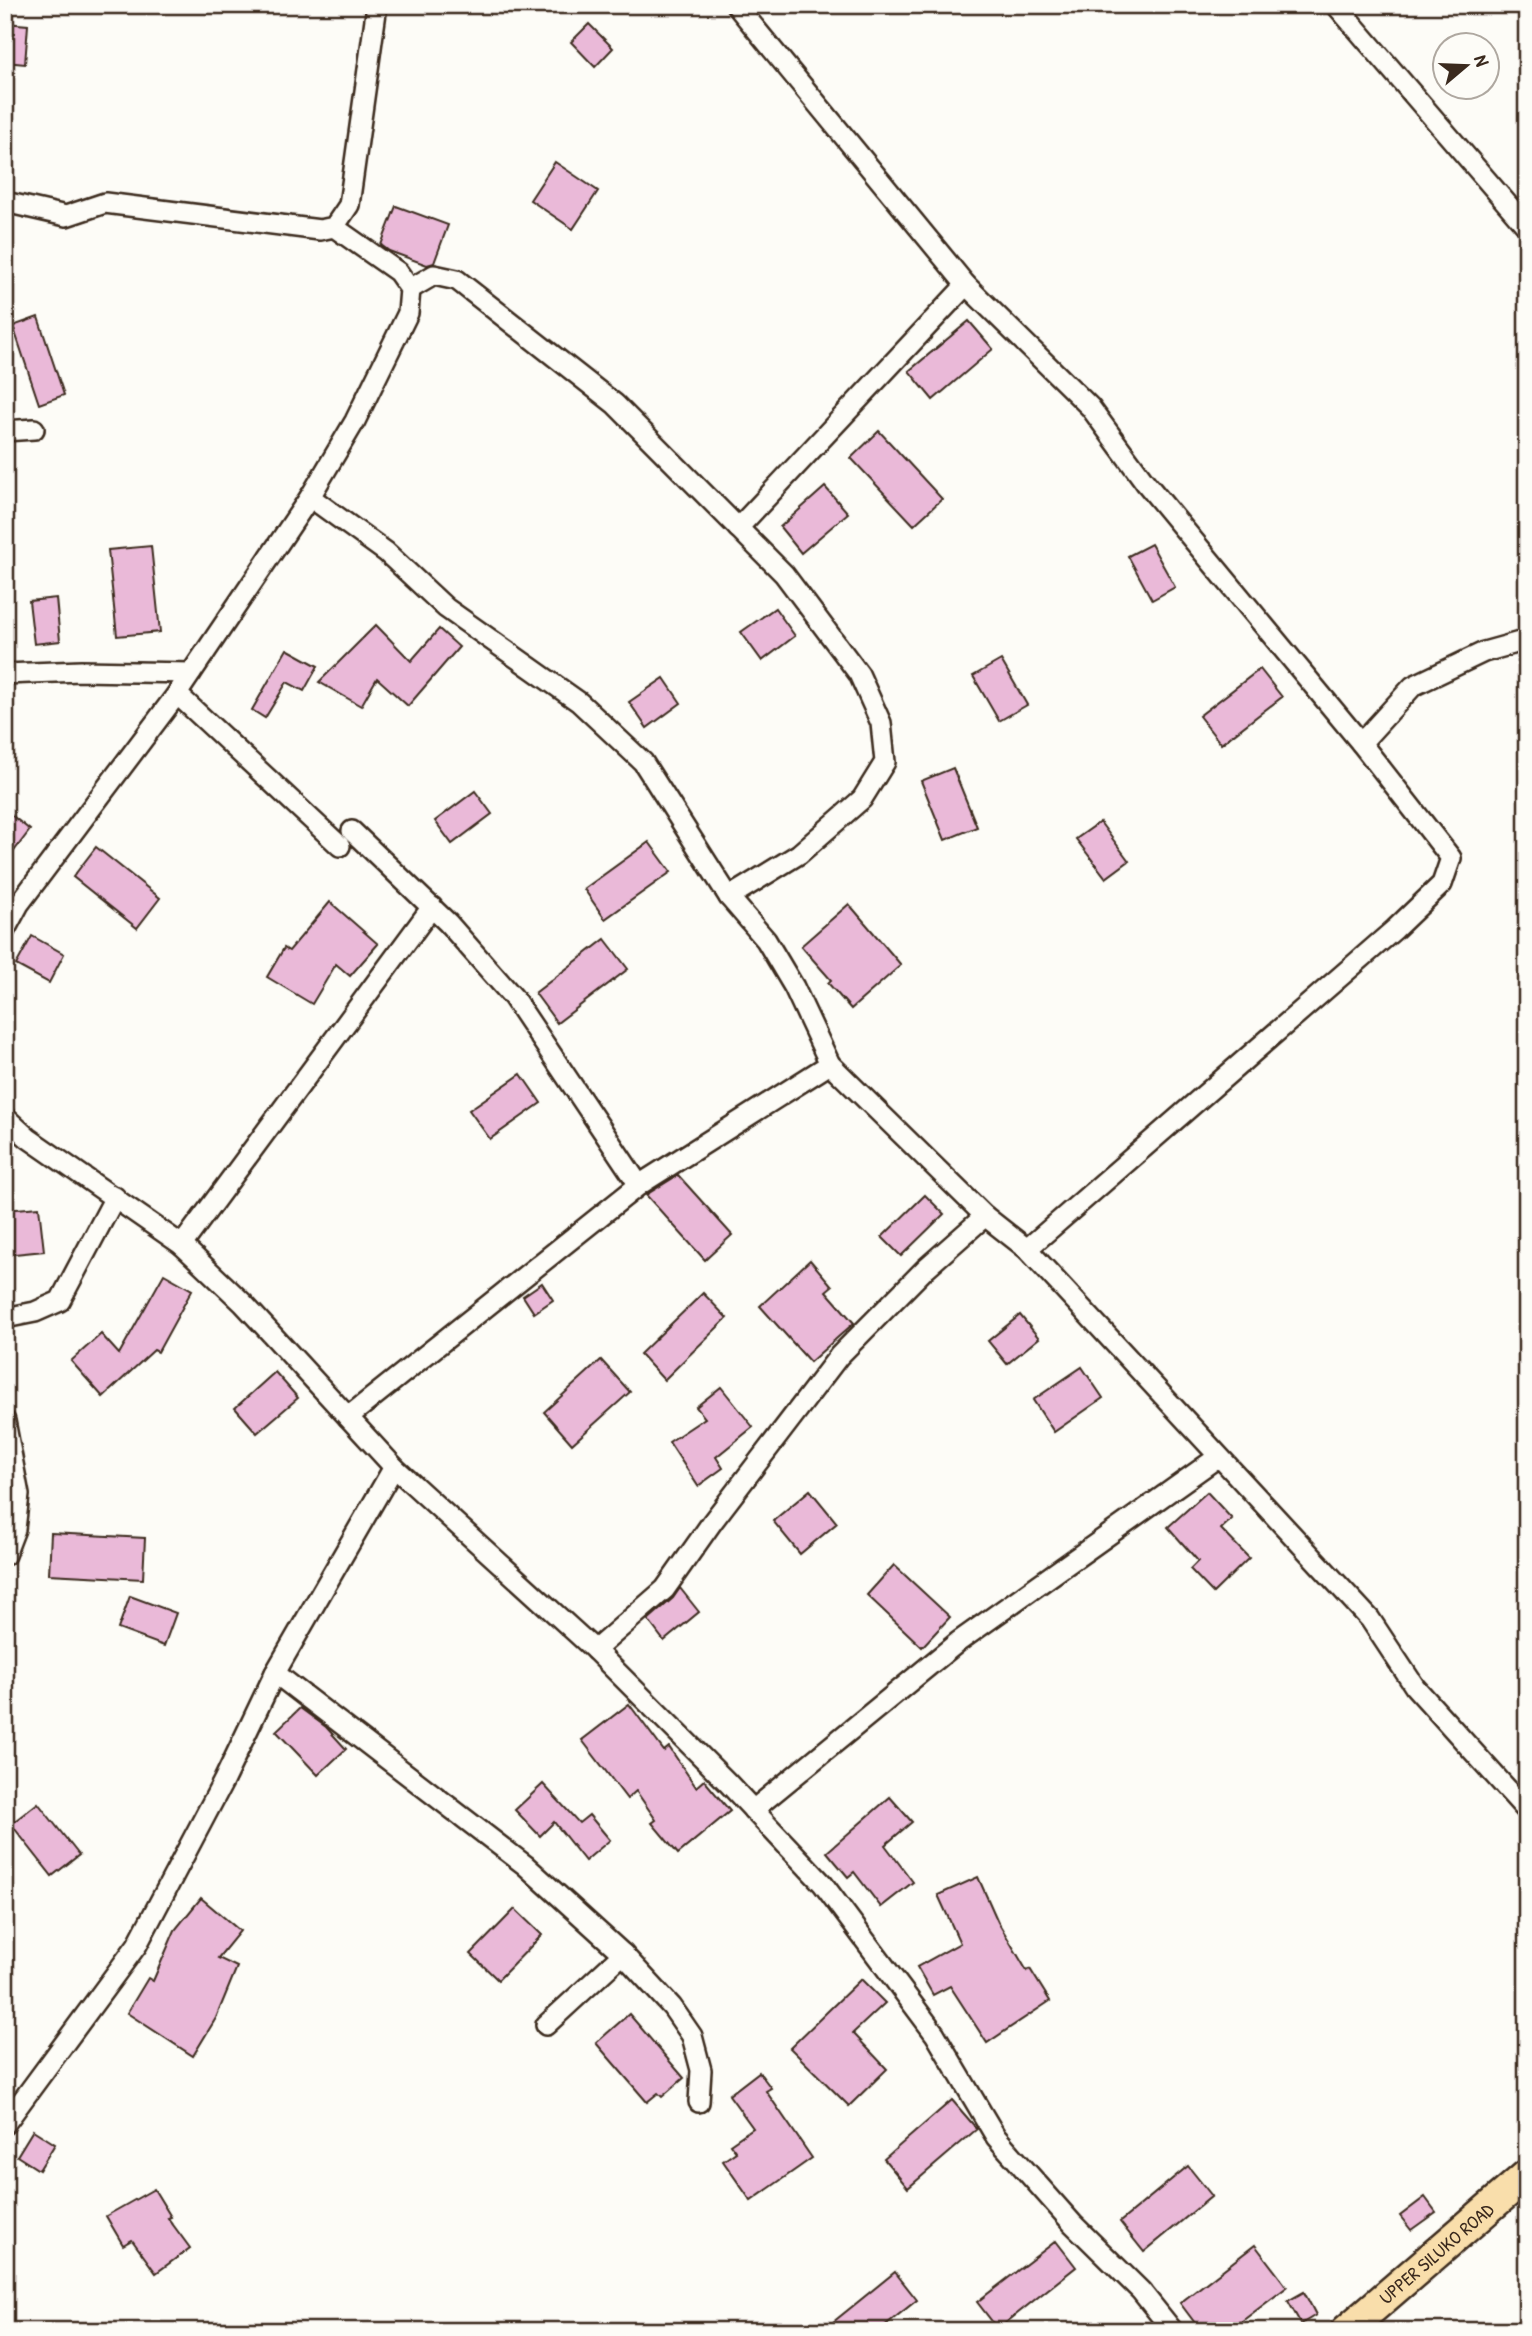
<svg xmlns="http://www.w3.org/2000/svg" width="1532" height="2336" font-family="'Patrick Hand',sans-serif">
	<rect width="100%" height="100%" fill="#fdfcf7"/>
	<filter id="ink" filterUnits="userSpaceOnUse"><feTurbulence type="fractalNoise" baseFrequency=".0143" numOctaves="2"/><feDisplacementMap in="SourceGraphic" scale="14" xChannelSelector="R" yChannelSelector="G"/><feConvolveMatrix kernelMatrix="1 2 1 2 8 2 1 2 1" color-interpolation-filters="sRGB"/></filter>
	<g filter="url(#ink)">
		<g fill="#eab9d8" stroke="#3b2a1e" stroke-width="2">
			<path d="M5 23 28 25 25 64 5 62Z"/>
			<path d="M589 24 613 48 595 67 571 42Z"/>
			<path d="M555 162 598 191 573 229 530 200Z"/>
			<path d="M396 206 448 225 434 263 427 265 389 251 381 245Z"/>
			<path d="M38 317 64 395 39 404 13 326Z"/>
			<path d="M969 321 993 349 933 400 909 371Z"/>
			<path d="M879 431 942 499 914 525 851 458Z"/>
			<path d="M825 487 848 513 801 553 780 527Z"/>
			<path d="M1151 544 1175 587 1152 600 1128 556Z"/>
			<path d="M151 546 160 632 117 636 108 550Z"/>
			<path d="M56 598 60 641 34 644 29 601Z"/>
			<path d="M775 608 795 636 762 661 741 632Z"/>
			<path d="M376 625 411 661 439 629 459 647 408 706 377 678 361 706 319 682Z"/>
			<path d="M287 649 318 666 304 691 287 682 265 718 252 710Z"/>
			<path d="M1001 660 1027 705 999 721 973 676Z"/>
			<path d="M1260 669 1282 697 1221 744 1199 716Z"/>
			<path d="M664 678 681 703 647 728 629 702Z"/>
			<path d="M953 768 977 827 945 840 921 781Z"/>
			<path d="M475 791 492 814 452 844 435 821Z"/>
			<path d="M5 810 30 830 5 863Z"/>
			<path d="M1100 822 1129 861 1106 878 1076 839Z"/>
			<path d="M649 842 671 872 605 919 584 889Z"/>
			<path d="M96 847 160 898 137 928 73 877Z"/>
			<path d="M330 902 378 944 350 976 336 964 312 1004 267 977 284 948 289 951Z"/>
			<path d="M849 904 901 965 851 1009 828 983 831 980 801 946Z"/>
			<path d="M32 936 64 954 49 983 16 965Z"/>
			<path d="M605 939 628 969 557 1023 535 993Z"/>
			<path d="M521 1074 541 1103 490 1139 469 1110Z"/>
			<path d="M678 1175 732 1235 705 1260 646 1195Z"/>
			<path d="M925 1195 944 1214 901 1256 882 1237Z"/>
			<path d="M39 1207 44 1251 5 1255V1210Z"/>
			<path d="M810 1260 832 1286 826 1291 854 1323 810 1362 760 1306Z"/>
			<path d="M164 1274 192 1290 158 1352 154 1350 103 1397 71 1361 101 1334 119 1354Z"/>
			<path d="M542 1283 553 1300 534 1313 523 1296Z"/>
			<path d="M703 1293 727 1318 664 1380 640 1354Z"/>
			<path d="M1020 1315 1039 1338 1007 1364 988 1341Z"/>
			<path d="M601 1360 630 1392 572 1444 544 1412Z"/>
			<path d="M1082 1367 1103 1398 1054 1432 1033 1400Z"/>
			<path d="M275 1372 298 1398 257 1433 235 1408Z"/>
			<path d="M721 1387 753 1427 716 1457 723 1468 698 1486 669 1442 705 1418 696 1407Z"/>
			<path d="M810 1490 837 1523 800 1554 773 1521Z"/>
			<path d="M1207 1492 1232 1519 1221 1529 1249 1558 1213 1593 1190 1569 1198 1561 1168 1527Z"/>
			<path d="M51 1533 145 1538 143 1579 49 1574Z"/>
			<path d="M894 1565 950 1617 922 1647 867 1595Z"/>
			<path d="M680 1588 699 1612 664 1641 648 1620 673 1598Z"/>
			<path d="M130 1596 176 1613 164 1646 118 1629Z"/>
			<path d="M629 1704 664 1751 669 1747 696 1787 704 1780 730 1811 678 1854 652 1823 656 1820 636 1791 627 1799 582 1740Z"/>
			<path d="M300 1708 326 1727 346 1749 318 1775 276 1731Z"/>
			<path d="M543 1784 579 1823 589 1815 610 1840 585 1861 554 1822 540 1836 515 1810Z"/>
			<path d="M890 1797 912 1822 885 1845 913 1882 881 1907 854 1872 848 1877 827 1852Z"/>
			<path d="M38 1803 79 1855 52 1876 11 1824Z"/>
			<path d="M978 1877 998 1922 1027 1971 1030 1969 1050 2001 987 2043 950 1986 933 1995 917 1967 960 1943 938 1895Z"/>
			<path d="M201 1898 240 1931 218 1958 237 1967 216 2018 193 2056 127 2013 148 1978 153 1981 175 1930Z"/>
			<path d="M515 1909 542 1935 498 1980 471 1954Z"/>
			<path d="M861 1979 885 2003 853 2033 887 2069 849 2106 790 2048Z"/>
			<path d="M629 2014 684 2078 662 2097 658 2093 647 2102 596 2043Z"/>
			<path d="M759 2072 771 2088 766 2091 812 2158 751 2201 723 2161 736 2152 730 2144 753 2128 729 2095Z"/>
			<path d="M952 2100 977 2129 908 2188 884 2159Z"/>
			<path d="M33 2130 55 2144 39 2170 17 2156Z"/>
			<path d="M1188 2166 1212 2196 1144 2252 1120 2222Z"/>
			<path d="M154 2189 171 2217 168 2218 190 2248 156 2273 132 2240 123 2245 106 2216Z"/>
			<path d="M1425 2197 1436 2212 1411 2230 1400 2216Z"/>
			<path d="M1056 2241 1076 2267 998 2329 977 2302Z"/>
			<path d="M1255 2245 1287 2287 1229 2331H1201L1180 2303Z"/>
			<path d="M895 2272 917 2300 878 2331H822Z"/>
			<path d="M1304 2292 1316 2315 1301 2324 1288 2301Z"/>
		</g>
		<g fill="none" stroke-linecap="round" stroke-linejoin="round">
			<g stroke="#3b2a1e" stroke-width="24">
				<g id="street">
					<path d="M736 5 966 285 1090 407 1145 482 1361 743 1451 858 1442 884 1395 929 1027 1249"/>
					<path d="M1336 5 1527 227"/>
					<path d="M5 202 66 216 105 203 320 230 334 227 349 205 377 5"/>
					<path d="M410 289 434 275 457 280 615 404 784 574 859 674 881 723 885 762 862 799 799 854 729 897"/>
					<path d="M5 431 34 429"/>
					<path d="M310 497 386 552 446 608 579 702 643 762 729 897 766 940 794 987 830 1064 985 1216"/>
					<path d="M738 528 966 285"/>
					<path d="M5 674 81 671 191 673"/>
					<path d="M177 694 340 846"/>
					<path d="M1361 743 1413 686 1484 652 1527 640"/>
					<path d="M352 831 448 923 513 997 639 1185"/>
					<path d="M5 930 19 904 177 694 310 497 355 421 408 313 410 289 398 272 334 227"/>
					<path d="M5 1117 28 1138 182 1245 243 1303 394 1467 595 1650 727 1782 823 1884 935 2034 996 2137 1073 2224 1141 2291 1173 2331"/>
					<path d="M182 1245 432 907"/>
					<path d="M5 1318 35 1312 60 1301 115 1197"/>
					<path d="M348 1417 639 1185 830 1064"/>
					<path d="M5 1421 19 1495 15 1529 5 1555"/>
					<path d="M595 1650 665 1589 713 1521 839 1356 926 1268 985 1216 1027 1249 1370 1619 1415 1687 1527 1811"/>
					<path d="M275 1673 525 1865 623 1954 672 2007 692 2036 701 2070 699 2102"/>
					<path d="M753 1810 958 1642 1218 1457"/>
					<path d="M546 2025 623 1954"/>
					<path d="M5 2124 137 1945 223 1782 275 1673 394 1467"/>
				</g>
			</g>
			<g stroke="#3b2a1e" stroke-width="35">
				<g id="primary">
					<path id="s1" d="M1346 2331 1527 2175"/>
				</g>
			</g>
			<use href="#street" stroke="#fdfcf7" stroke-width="19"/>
			<use href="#primary" stroke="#f9deab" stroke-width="30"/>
		</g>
	</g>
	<g text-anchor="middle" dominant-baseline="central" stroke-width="7" stroke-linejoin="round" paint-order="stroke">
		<g font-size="19" fill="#3b2a1e" stroke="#fdfcf7">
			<text stroke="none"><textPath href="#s1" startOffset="119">UPPER SILUKO ROAD</textPath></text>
		</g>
	</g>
	<rect width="1532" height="2336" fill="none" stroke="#fdfcf7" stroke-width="28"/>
	<rect x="14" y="14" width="1504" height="2308" fill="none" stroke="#3b2a1e" stroke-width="2.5" filter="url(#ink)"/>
	<g transform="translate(1466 66) rotate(71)"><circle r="33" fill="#fdfcf7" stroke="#afa8a0" stroke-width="2"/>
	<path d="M0-5L12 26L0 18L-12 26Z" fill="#3b2a1e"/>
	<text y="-10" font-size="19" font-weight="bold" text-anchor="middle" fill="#3b2a1e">N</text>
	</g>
</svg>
